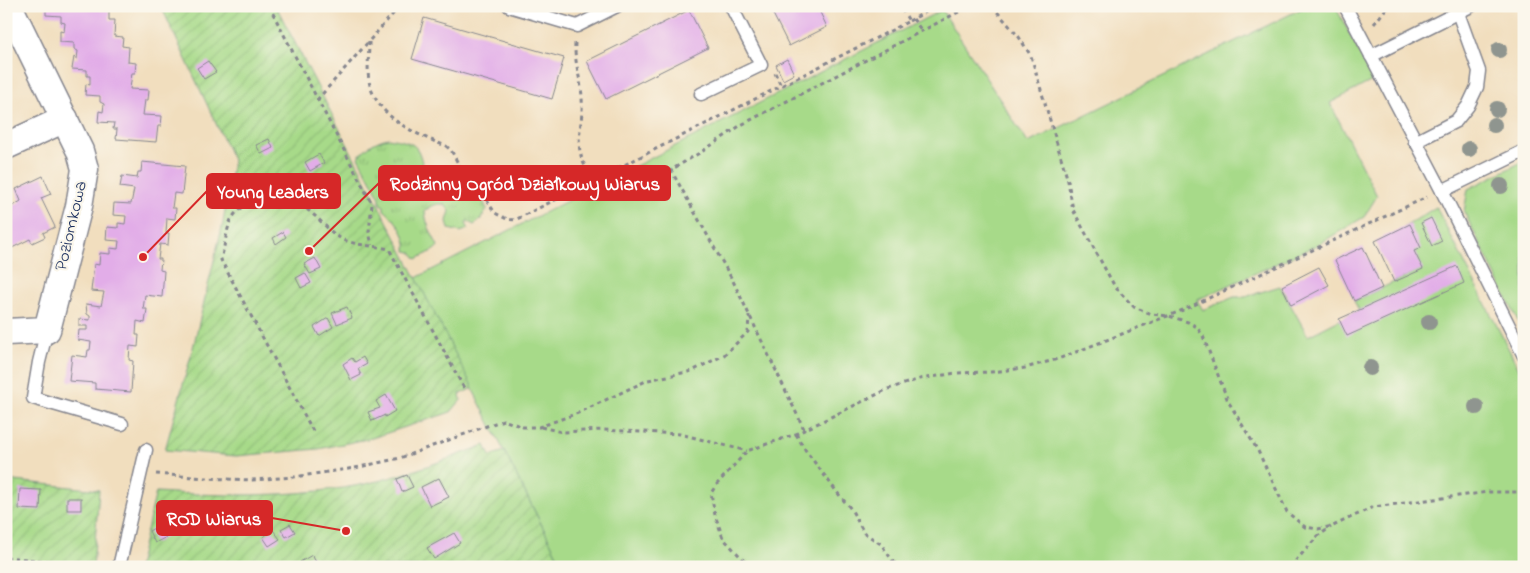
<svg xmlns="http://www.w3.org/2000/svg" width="1530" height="573" font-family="'Indie Flower',sans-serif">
	<defs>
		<pattern id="park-tufts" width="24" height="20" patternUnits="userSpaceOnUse" patternTransform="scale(1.25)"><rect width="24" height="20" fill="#a7da89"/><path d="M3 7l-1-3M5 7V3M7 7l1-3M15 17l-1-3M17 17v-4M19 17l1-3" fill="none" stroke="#8fbb79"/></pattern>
		<pattern id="garden-furrows" width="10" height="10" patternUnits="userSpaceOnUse" patternTransform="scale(1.25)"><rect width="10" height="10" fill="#a7da89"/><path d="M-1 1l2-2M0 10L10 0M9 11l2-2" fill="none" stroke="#8fbb79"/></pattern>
	</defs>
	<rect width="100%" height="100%" fill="#fbf7ec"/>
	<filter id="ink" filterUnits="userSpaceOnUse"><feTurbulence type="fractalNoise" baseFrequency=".02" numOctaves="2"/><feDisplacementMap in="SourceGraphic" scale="10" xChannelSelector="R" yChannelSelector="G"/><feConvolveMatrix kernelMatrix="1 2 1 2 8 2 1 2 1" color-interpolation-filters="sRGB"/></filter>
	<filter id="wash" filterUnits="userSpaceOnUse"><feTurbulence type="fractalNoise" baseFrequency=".0096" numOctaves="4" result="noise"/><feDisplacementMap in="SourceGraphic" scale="20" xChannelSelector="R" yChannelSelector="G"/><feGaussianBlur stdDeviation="1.12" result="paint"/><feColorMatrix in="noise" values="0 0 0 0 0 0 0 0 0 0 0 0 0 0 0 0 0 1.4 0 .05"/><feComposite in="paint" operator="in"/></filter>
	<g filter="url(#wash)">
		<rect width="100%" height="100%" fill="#f1debe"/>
		<g fill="#a7da89" stroke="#618474">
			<path d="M1307 6H1335L1374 80 1330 103 1377 196 1364 217 1319 244 1197 300 1203 310 1234 297H1245L1280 286 1308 336 1359 310 1354 301 1422 269 1403 228 1436 207 1524 379V567H563L416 278 942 10 1028 143Z"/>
			<path d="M1524 161V333L1464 212 1468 189Z"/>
		</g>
		<path fill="url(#park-tufts)" stroke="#618474" d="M388 138C417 143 418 144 424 171L417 178 416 183C421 190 435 193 442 187L443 178H452L461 173 473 182 487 209 480 220 474 225 467 221 466 223 468 228 466 230 460 232 449 229 447 221 450 211 445 205C439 202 430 206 425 211 426 225 432 234 438 246 434 252 423 255 417 259L411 252 406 251C408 235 396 220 384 210V206L380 204V198L358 157C366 147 375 141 388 138Z"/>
		<g fill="url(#garden-furrows)" stroke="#618474">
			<path d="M161 6H276L473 388 460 394 461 400 451 412 372 438 318 449 236 456 165 450 192 352 223 223 233 160Z"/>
			<path d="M485 445 490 456 504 451 563 567H138L156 492C219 496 281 497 343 488 391 481 439 462 485 445Z"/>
			<path d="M6 480 99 490 93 567H6Z"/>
		</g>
		<g id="blocks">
			<g fill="#e2ade8">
				<path d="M46 6H94V8L109 9V20H115L114 36 123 37 122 46 129 47 128 62 136 63 135 73H132L130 89 149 90 148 100H145L143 115 162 116 161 126H158L156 142 116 139 117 129H113L114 123 98 122 99 111 103 112 104 104 100 102V96L85 95 86 84 90 85V76H87V70L72 69 74 57 77 59 78 51 74 49V43L60 42V31L64 32 65 23 61 22V16L46 15Z"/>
				<path d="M769 6H817L827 27 789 46Z"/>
				<path d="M689 10 708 48 606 99 587 61Z"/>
				<path d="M424 18 564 58 552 99 412 59Z"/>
				<path d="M787 59 794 74 783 80 776 65Z"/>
				<path d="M208 61 216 72 204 79 197 68Z"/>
				<path d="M269 139 273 148 261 154 256 145Z"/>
				<path d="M319 154 324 163 310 171 305 162Z"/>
				<path d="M142 162 185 166 182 194 174 193 172 208H176L175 219 167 218 166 233H169L168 245 160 244 158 259H161L160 270 164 271 162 297 145 295 143 309H147L145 323 137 321 136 335H139L138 347 130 346 129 360 133 361 131 392 95 389V383L69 381 72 355 87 357 88 350H90L91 342 78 340 79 330H87V326H79V319L90 320V316L87 314 86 304 101 306 104 292 91 291 94 264 99 265 100 253 110 254V248L118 249 119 241 106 240 107 227 118 228V223L125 224 126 216 113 215 114 203 131 204 134 189 120 187 122 176 137 178 138 172H141Z"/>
				<path d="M43 176 51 194 41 198 55 227 43 233 45 237 32 243 30 239 6 251V198L11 207 21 201 16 189Z"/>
				<path d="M1431 218 1442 241 1432 246 1421 223Z"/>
				<path d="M1410 224 1421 248 1414 251 1423 269 1394 282 1375 241Z"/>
				<path d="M283 232 286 237 276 244 273 238Z"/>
				<path d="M1363 247 1382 288 1354 301 1335 260Z"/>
				<path d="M315 258 321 269 310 274 304 264Z"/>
				<path d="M1457 266 1464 283 1347 336 1339 319Z"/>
				<path d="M1319 267 1329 285 1291 305 1282 286Z"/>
				<path d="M305 273 311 283 301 288 296 278Z"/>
				<path d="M347 307 352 318 337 324 332 313Z"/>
				<path d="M328 318 333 327 319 336 314 327Z"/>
				<path d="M363 357 367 364 358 369 361 375 351 380 343 364 352 358 355 362Z"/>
				<path d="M386 395 395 411 385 417V415L372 421 368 412 380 408 376 401Z"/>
				<path d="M407 475 413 487 402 492 397 479Z"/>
				<path d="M439 478 449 497 430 506 421 487Z"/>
				<path d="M20 489 41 490 40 510 19 509Z"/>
				<rect x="67" y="498" width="14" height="12"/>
				<path d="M259 501 265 511 256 516 250 507Z"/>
				<path d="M163 523 170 535 155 543 149 531Z"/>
				<path d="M290 524 295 532 286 537 281 529Z"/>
				<path d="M273 530 280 539 269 546 263 537Z"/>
				<path d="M454 533 460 543 434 559 427 548Z"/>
				<path d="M312 555 316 562 308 567 305 564 302 566 300 562Z"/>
			</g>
		</g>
	</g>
	<g filter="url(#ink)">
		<use href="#blocks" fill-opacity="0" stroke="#86868e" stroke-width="1"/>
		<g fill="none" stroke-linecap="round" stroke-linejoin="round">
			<g stroke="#86868e" stroke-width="15">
				<g id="service">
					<path d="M509 6 577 26 617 6"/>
					<path d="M1345 6 1442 191 1524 356"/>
					<path d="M1371 56 1471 6"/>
					<path d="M701 94 761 65 731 6"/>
					<path d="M1415 142 1456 121 1468 106 1477 87 1479 71 1458 13"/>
					<path d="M1442 191 1524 151"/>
					<path d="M47 330 39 362 33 398 122 424"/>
					<path d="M119 567 146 450"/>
				</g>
			</g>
			<g stroke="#86868e" stroke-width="29">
				<g id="minor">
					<path d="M6 146 65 119"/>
					<path d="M6 332 47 330 79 206 85 169 80 151 9 6"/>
				</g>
			</g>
			<g stroke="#86868e" stroke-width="3" stroke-dasharray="4 4" stroke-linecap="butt">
				<path d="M269 6 372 204 369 232 372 245"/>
				<path d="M992 6 1019 37 1031 56 1068 181 1073 210 1115 287 1134 307 1152 314 1169 316 1188 322 1197 327 1203 336 1228 401 1258 451 1287 512 1305 527 1318 529 1333 526 1373 507 1489 492H1524"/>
				<path d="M913 19 922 31"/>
				<path d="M909 21 926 12"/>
				<path d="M1374 24 1385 10 1392 6"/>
				<path d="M369 42C369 55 367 68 369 81 376 117 415 134 446 146L451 150 460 167 473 171 476 183 495 213 507 219 515 220 892 30 909 21 900 6"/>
				<path d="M575 43C574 62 581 79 582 97 584 134 569 144 593 180"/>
				<path d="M775 73 781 86"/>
				<path d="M317 100 400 6"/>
				<path d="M541 427 562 432 604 430 680 434 747 451"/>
				<path d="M804 429 733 281 671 170 706 149 741 125 970 6"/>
				<path d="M313 431 221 260C224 248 226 234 230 222 241 196 284 195 305 208 317 216 326 228 337 236 351 246 373 245 389 249L465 390"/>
				<path d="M796 434 806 451 840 496 851 509 864 533 881 544 892 560 897 565 903 567"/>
				<path d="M156 474 205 478 252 480 294 477 355 468 400 458 503 420 523 427H539L578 413 648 380 692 371 724 355 748 332 749 315"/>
				<path d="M6 557 93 566"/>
				<path d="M750 567 723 538 715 515 711 493 717 484 747 451 796 434 888 389 920 379 956 373 991 372 1025 368 1058 359 1183 310 1427 197"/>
				<path d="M1290 567 1318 536 1331 527"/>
			</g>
			<use href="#service" stroke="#fff" stroke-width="12"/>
			<use href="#minor" stroke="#fff" stroke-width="26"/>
		</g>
		<g fill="#8f958f">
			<circle cx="1499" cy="50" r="8"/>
			<circle cx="1497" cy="109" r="8"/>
			<circle cx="1494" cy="125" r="8"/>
			<circle cx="1469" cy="149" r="8"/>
			<circle cx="1501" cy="186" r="8"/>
			<circle cx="1429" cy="322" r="8"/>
			<circle cx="1370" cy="368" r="8"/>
			<circle cx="1476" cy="407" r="8"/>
		</g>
	</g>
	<g text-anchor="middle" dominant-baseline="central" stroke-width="4.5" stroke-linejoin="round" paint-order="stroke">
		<g font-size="18" fill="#1b2f5e" stroke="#fbf7ec">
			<text transform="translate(72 226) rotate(-77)">Poziomkowa</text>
		</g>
	</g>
	<path fill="none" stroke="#d62828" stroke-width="2" d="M309 251L379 183M143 257L207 191M346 531L272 518"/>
	<g fill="#d62828" stroke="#fbf7ec" stroke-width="2">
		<circle cx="309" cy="251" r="5"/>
		<circle cx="143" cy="257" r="5"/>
		<circle cx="346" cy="531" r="5"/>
	</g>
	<g fill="#d62828" stroke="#d62828" stroke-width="2">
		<rect x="379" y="166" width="291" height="34" rx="5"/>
		<rect x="207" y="174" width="133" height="34" rx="5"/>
		<rect x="157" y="501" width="115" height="34" rx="5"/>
	</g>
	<g font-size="19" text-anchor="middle" font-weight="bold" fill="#fff">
		<text x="525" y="190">Rodzinny Ogród Działkowy Wiarus</text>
		<text x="273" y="198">Young Leaders</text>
		<text x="214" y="525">ROD Wiarus</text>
	</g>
	<rect width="1530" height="573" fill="none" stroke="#fbf7ec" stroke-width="25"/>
</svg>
